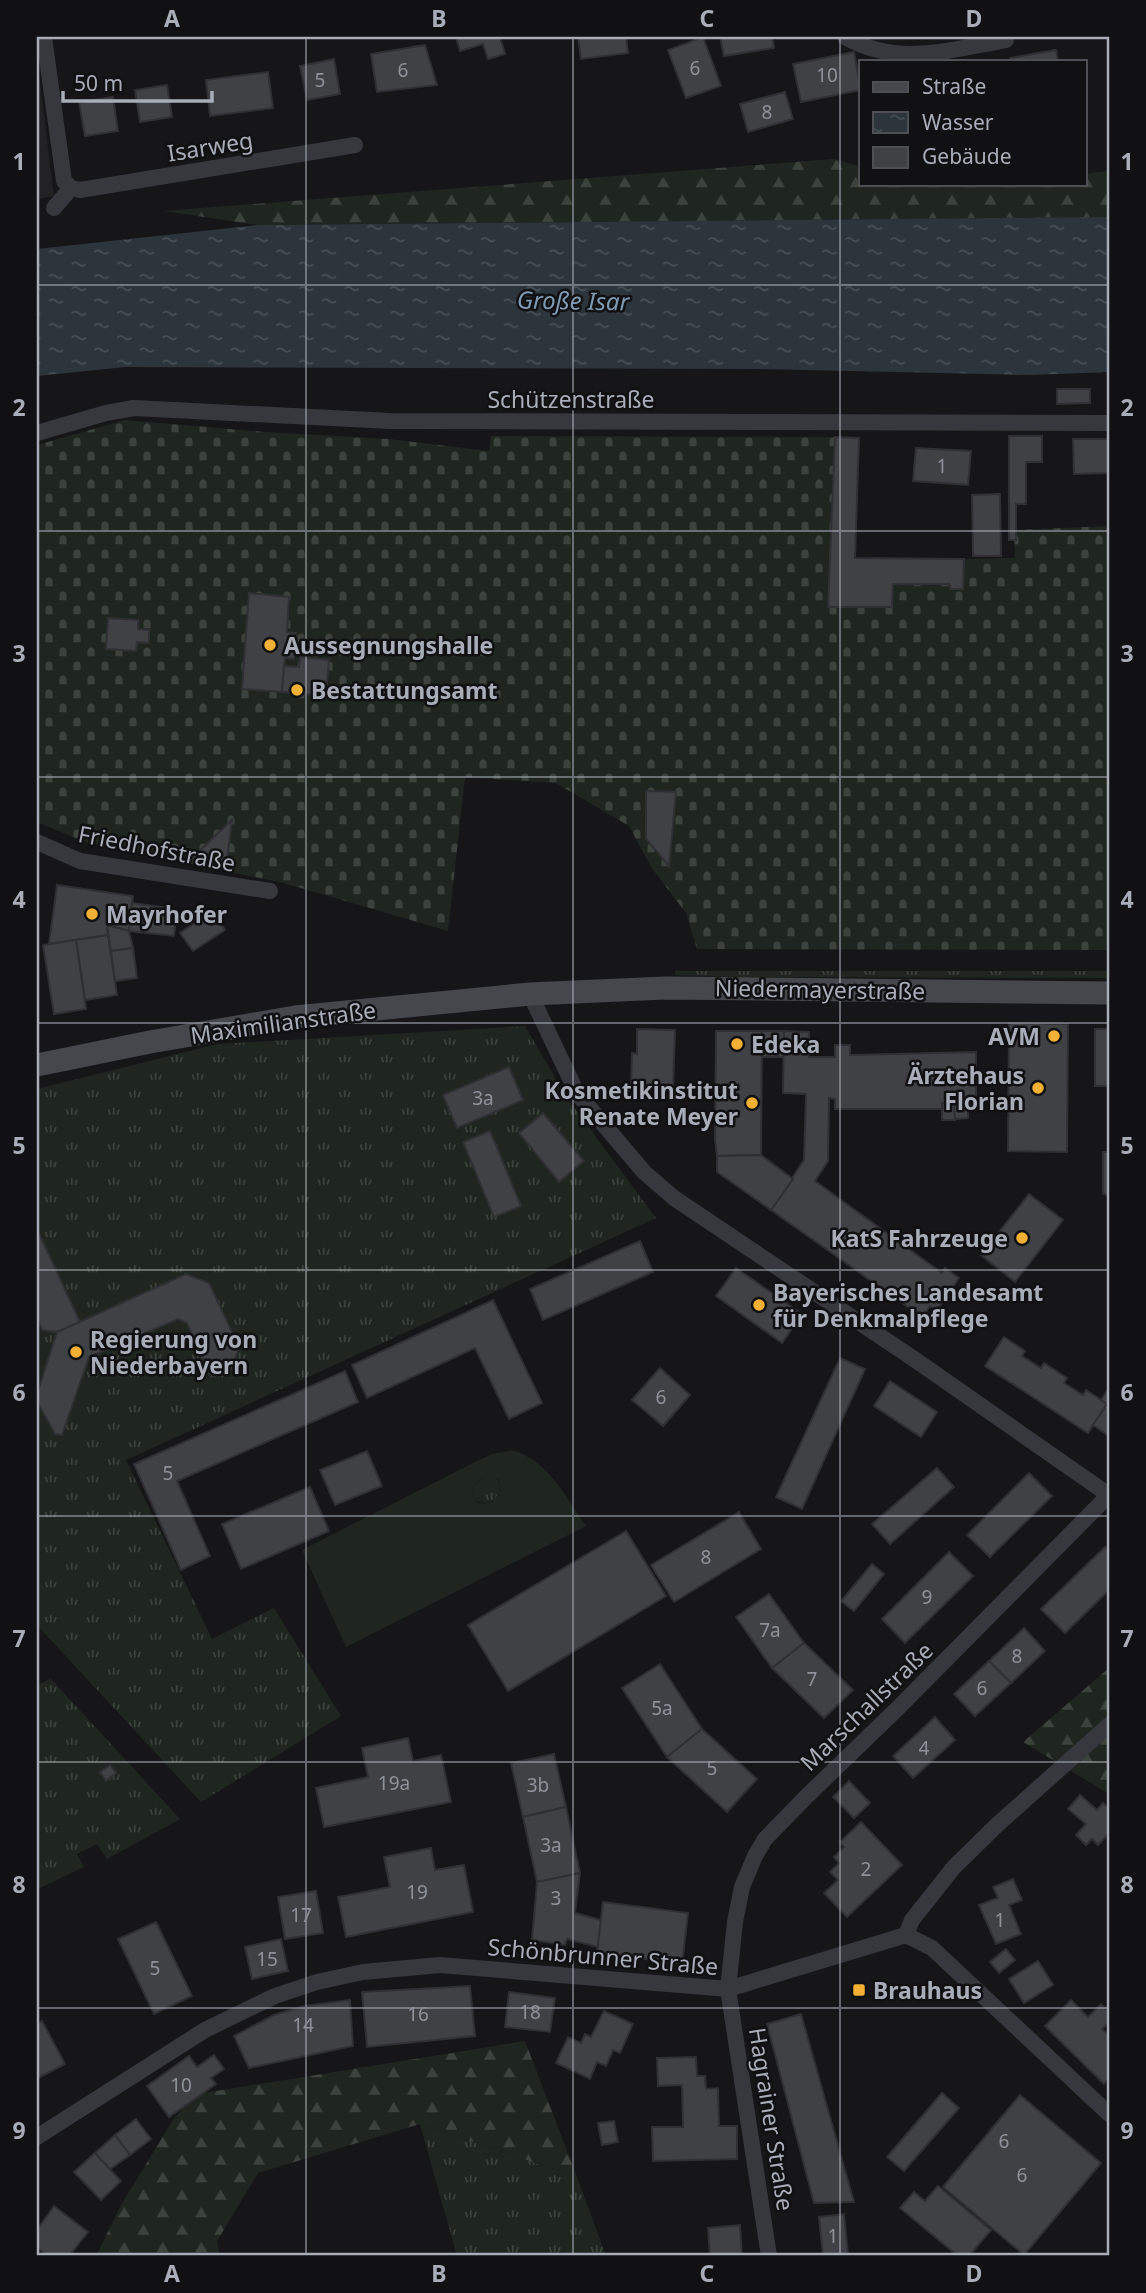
<svg xmlns="http://www.w3.org/2000/svg" width="1146" height="2293" font-family="'Noto Sans',sans-serif">
	<defs>
		<pattern id="grass-tufts" width="24" height="20" patternUnits="userSpaceOnUse" patternTransform="scale(1.75)"><rect width="24" height="20" fill="#1e261f"/><path d="M3 7l-1-3M5 7V3M7 7l1-3M15 17l-1-3M17 17v-4M19 17l1-3" fill="none" stroke="#3c433d"/></pattern>
		<pattern id="forest-firs" width="22" height="20" patternUnits="userSpaceOnUse" patternTransform="scale(1.75)"><rect width="22" height="20" fill="#1e261f"/><path d="M5 1l3.5 6h-7zM16 11l3.5 6h-7z" fill="#3c433d"/></pattern>
		<pattern id="cemetery-stones" width="16" height="16" patternUnits="userSpaceOnUse" patternTransform="scale(1.75)"><rect width="16" height="16" fill="#1e261f"/><path d="M2 7V4a2 2 0 0 1 4 0v3zM10 15v-3a2 2 0 0 1 4 0v3z" fill="#3c433d"/></pattern>
		<pattern id="water-ripples" width="26" height="14" patternUnits="userSpaceOnUse" patternTransform="scale(1.75)"><rect width="26" height="14" fill="#2c353c"/><path d="M2 4q2-2 4 0t4 0M15 11q2-2 4 0t4 0" fill="none" stroke="#485056"/></pattern>
	</defs>
	<rect width="100%" height="100%" fill="#161618"/>
	<path fill="#222225" d="M37 58 54 196 37 199Z"/>
	<g fill="url(#grass-tufts)">
		<path d="M675 971H1109V978L736 977 675 975Z"/>
		<path d="M525 1026 567 1098 656 1218 126 1460 212 1639 274 1608 341 1716 201 1802 37 1625V1089L218 1044Z"/>
		<path d="M492 1476 499 1481C504 1498 486 1511 472 1497L474 1486 484 1477Z"/>
		<path d="M51 1679 180 1819 107 1859 97 1844 77 1854 84 1867 40 1888 37 1884V1685Z"/>
		<path d="M420 2124 577 2177 606 2256H457Z"/>
	</g>
	<g fill="url(#forest-firs)">
		<path d="M834 159 861 167V184H1085V174L1109 171V217L258 225 164 211Z"/>
		<path d="M1109 1668V1794L1023 1742Z"/>
		<path d="M525 2041 577 2177 420 2124 258 2173 217 2241 220 2256H96L121 2205 174 2118 198 2094Z"/>
	</g>
	<path fill="url(#cemetery-stones)" d="M125 420 265 432 389 439 489 451 491 436 835 437 829 607H892L893 584H950V589H963L964 559 1015 558 1014 530 1109 526V950L697 949 686 913 651 867 629 826 556 783 465 777 448 931 284 883 85 842 37 822V445Z"/>
	<path fill="#1e261f" fill-rule="evenodd" d="M512 1450C549 1461 565 1496 586 1526L346 1647 302 1550 473 1463 492 1454ZM484 1477H492L499 1480C501 1488 501 1491 496 1497 481 1515 459 1493 484 1477Z"/>
	<path fill="url(#water-ripples)" d="M1109 217V372L1030 375 761 369 125 367 37 376V249L258 225Z"/>
	<g fill="#404145" stroke="#303034" stroke-width="2">
		<path d="M456 37H500L505 54 488 59 483 44 460 51Z"/>
		<path d="M578 37H626L628 53 581 59Z"/>
		<path d="M703 37 721 86 686 98 668 50Z"/>
		<path d="M720 37H772L774 48 724 56Z"/>
		<path d="M425 45 437 85 377 92 371 54Z"/>
		<path d="M1056 50 1058 61H1011L1010 58Z"/>
		<path d="M854 52 861 90 801 102 793 64Z"/>
		<path d="M334 59 340 94 307 100 300 66Z"/>
		<path d="M268 72 273 108 210 116 206 80Z"/>
		<path d="M167 85 172 117 140 122 135 90Z"/>
		<path d="M785 92 793 119 748 132 740 104Z"/>
		<path d="M113 97 118 131 85 136 79 102Z"/>
		<path d="M1057 389H1090V403L1057 404Z"/>
		<path d="M1009 436H1042V462H1026V504H1016V540H1009Z"/>
		<path d="M835 437 859 438 855 558 964 559 963 589H950V584H893L892 607H828Z"/>
		<path d="M1073 439H1109V473L1074 474Z"/>
		<path d="M916 448 971 451 968 485 913 481Z"/>
		<path d="M1000 494 1001 556H973L972 495Z"/>
		<path d="M249 593 289 597 287 632 296 633 294 659 285 658 282 692 242 689Z"/>
		<path d="M108 618 138 620V629L149 630V643L137 642 136 651 106 649Z"/>
		<path d="M300 657 329 660 326 696 282 692 284 666 299 667Z"/>
		<path d="M646 791 676 792 669 866 646 839Z"/>
		<path d="M232 820 226 867 191 859Z"/>
		<path d="M57 885 133 896 129 931 107 925 108 935 49 944Z"/>
		<path d="M132 903 177 909 174 936 129 931Z"/>
		<path d="M212 911 225 930 193 951 180 933Z"/>
		<path d="M107 925 129 931 133 948 111 951Z"/>
		<path d="M108 935 117 995 85 1000 76 940Z"/>
		<path d="M76 940 86 1009 54 1014 43 945Z"/>
		<path d="M133 948 137 978 115 981 111 951Z"/>
		<path d="M1009 1023 1068 1024 1067 1152 1008 1151Z"/>
		<path d="M637 1029 675 1030 673 1090 631 1089 632 1053 637 1054Z"/>
		<rect x="1095" y="1029" width="14" height="57"/>
		<path d="M716 1031H762L761 1155 717 1156 715 1139Z"/>
		<path d="M762 1031H784L783 1057H762Z"/>
		<path d="M784 1031 809 1032V1057H835V1045H850V1055L976 1052V1099L968 1100V1118L942 1120V1109H835V1099L829 1098 828 1161 815 1181 942 1273 945 1268 959 1278 937 1310 930 1306 922 1317 771 1210 804 1160 806 1094 783 1093Z"/>
		<path d="M509 1067 523 1100 457 1128 443 1095Z"/>
		<path d="M954 1102 955 1120H942V1103Z"/>
		<path d="M543 1113 584 1161 559 1182 519 1133Z"/>
		<path d="M490 1131 521 1206 494 1217 463 1142Z"/>
		<path d="M1103 1152H1109V1195L1103 1194Z"/>
		<path d="M761 1155 793 1179 771 1210 717 1172V1156Z"/>
		<path d="M1029 1194 1063 1220 1015 1282 981 1255Z"/>
		<path d="M37 1229 80 1322 57 1332 42 1330 37 1318Z"/>
		<path d="M640 1241 653 1272 543 1320 530 1289Z"/>
		<path d="M736 1268 802 1314 782 1343 716 1296Z"/>
		<path d="M186 1274 209 1283 239 1347 232 1369 211 1377 187 1323 178 1319 89 1357 62 1435 55 1434 37 1401V1394L57 1332Z"/>
		<path d="M493 1300 542 1403 509 1419 475 1348 367 1398 352 1365Z"/>
		<path d="M1004 1337 1025 1351 1022 1356 1041 1368 1044 1363 1067 1378 1064 1383 1083 1395 1086 1390 1107 1404 1088 1433 985 1366Z"/>
		<path d="M840 1358 865 1369 802 1509 776 1497Z"/>
		<path d="M660 1368 690 1395 663 1426 632 1400Z"/>
		<path d="M345 1371 358 1402 177 1481 210 1556 181 1570 134 1464Z"/>
		<path d="M890 1381 937 1412 921 1437 874 1406Z"/>
		<path d="M1109 1388V1436L1093 1425 1107 1404 1101 1400Z"/>
		<path d="M367 1451 382 1486 335 1505 320 1470Z"/>
		<path d="M937 1468 954 1487 890 1544 872 1524Z"/>
		<path d="M1029 1473 1052 1496 990 1557 967 1535Z"/>
		<path d="M310 1487 329 1531 241 1569 222 1524Z"/>
		<path d="M739 1512 761 1549 674 1602 651 1565Z"/>
		<path d="M626 1531 666 1596 508 1691 468 1625Z"/>
		<path d="M1105 1547 1109 1551V1590L1065 1633 1041 1609Z"/>
		<path d="M949 1552 973 1576 905 1643 882 1619Z"/>
		<path d="M872 1564 884 1574 854 1611 841 1601Z"/>
		<path d="M769 1594 804 1643 772 1668 736 1617Z"/>
		<path d="M1024 1628 1045 1651 1011 1683 989 1661Z"/>
		<path d="M804 1643 853 1690 824 1718 772 1668Z"/>
		<path d="M989 1661 1011 1683 975 1716 954 1694Z"/>
		<path d="M660 1664 702 1729 667 1757 622 1688Z"/>
		<path d="M935 1717 955 1740 913 1778 893 1756Z"/>
		<path d="M702 1729 757 1779 727 1812 667 1757Z"/>
		<path d="M408 1738 413 1761 441 1755 451 1802 324 1827 316 1788 368 1777 362 1748Z"/>
		<path d="M554 1754 566 1807 523 1817 511 1763Z"/>
		<path d="M110 1765 116 1773 106 1781 100 1772Z"/>
		<path d="M849 1781 870 1803 854 1818 833 1797Z"/>
		<path d="M1080 1795 1097 1810 1103 1803 1109 1808V1833L1098 1845 1092 1839 1086 1845 1076 1835 1086 1824 1068 1809Z"/>
		<path d="M566 1807 580 1873 537 1882 523 1817Z"/>
		<path d="M861 1822 902 1865 847 1917 824 1893 838 1880 830 1872 839 1863 834 1857 844 1847 840 1842Z"/>
		<path d="M431 1848 435 1870 464 1865 473 1912 346 1937 338 1897 390 1887 384 1857Z"/>
		<path d="M580 1873 575 1913 601 1920 598 1947 567 1939 565 1945 532 1940 537 1882Z"/>
		<path d="M1013 1879 1022 1900 1009 1905 1021 1934 996 1944 979 1905 998 1898 993 1887Z"/>
		<path d="M316 1891 323 1933 285 1939 278 1897Z"/>
		<path d="M603 1902 688 1913 682 1964 597 1953Z"/>
		<path d="M156 1922 192 1996 154 2014 118 1939Z"/>
		<path d="M281 1939 288 1971 252 1979 245 1947Z"/>
		<path d="M1006 1949 1015 1960 999 1973 990 1962Z"/>
		<path d="M1038 1961 1053 1985 1024 2003 1009 1979Z"/>
		<path d="M470 1986 475 2036 367 2047 362 1992Z"/>
		<path d="M509 1992 555 1998 550 2032 505 2027Z"/>
		<path d="M350 2000 353 2046 249 2068 234 2036 274 2015 304 2006Z"/>
		<path d="M1071 2000 1088 2017 1101 2004 1109 2011V2022L1102 2029 1109 2035V2078L1104 2084 1045 2026Z"/>
		<path d="M604 2011 633 2024 620 2053 613 2050 606 2066 597 2062 590 2079 556 2063 568 2037 581 2043 585 2034 591 2037Z"/>
		<path d="M801 2014 854 2202 814 2203 767 2024Z"/>
		<path d="M42 2021 65 2064 38 2078 37 2024Z"/>
		<path d="M214 2055 224 2069 211 2078 216 2084 169 2117 147 2086 189 2056 197 2067Z"/>
		<path d="M696 2057 697 2076H705L706 2089 718 2088 719 2126H737V2159L653 2161 652 2127H683L682 2085 658 2086 657 2058Z"/>
		<path d="M942 2093 959 2108 904 2171 887 2157Z"/>
		<path d="M1020 2095 1101 2163 1024 2255 943 2187Z"/>
		<path d="M136 2119 151 2139 130 2155 115 2135Z"/>
		<path d="M614 2121 618 2142 602 2145 598 2123Z"/>
		<path d="M115 2135 130 2155 109 2170 95 2153Z"/>
		<path d="M95 2153 121 2181 101 2200 74 2172Z"/>
		<path d="M938 2186 991 2230 969 2256H958L900 2208 914 2192 925 2201Z"/>
		<path d="M54 2206 88 2232 69 2256H48L37 2248V2230Z"/>
		<path d="M844 2214 848 2254 823 2256 819 2217Z"/>
		<path d="M740 2225 742 2256H710L708 2228Z"/>
	</g>
	<g fill="none" stroke-linecap="round" stroke-linejoin="round">
		<g stroke="#37383d" stroke-width="16">
			<path d="M44 37 64 181 71 188 54 208"/>
			<path d="M845 37C898 67 949 50 1006 40"/>
			<path d="M71 188 80 190 355 145"/>
			<path d="M37 433 106 413 134 408 390 421 1109 423"/>
			<path d="M37 842 80 861 270 891"/>
			<path d="M530 994 577 1093 644 1172 674 1198 914 1359 1109 1495"/>
			<path d="M906 1935 912 1920 954 1867 998 1824 1109 1725"/>
			<path d="M906 1935 932 1948 1109 2114"/>
			<path d="M37 2137 205 2030 275 1996 317 1982 363 1972 440 1965 728 1989 906 1935"/>
			<path d="M769 2256 728 1989 735 1922 742 1887 755 1856 765 1839 807 1796 898 1708 1109 1495"/>
		</g>
		<path stroke="#45474d" stroke-width="23" d="M37 1065 150 1042 295 1017 530 994 665 988 1109 993"/>
	</g>
	<path fill="none" stroke="#a8adb8" stroke-width="2" stroke-opacity="0.55" d="M306 37V2256M573 37V2256M840 37V2256M37 285H1109M37 531H1109M37 777H1109M37 1023H1109M37 1270H1109M37 1516H1109M37 1762H1109M37 2008H1109"/>
	<g fill="#f2b134" stroke="#111113" stroke-width="2.5">
		<circle cx="270" cy="645" r="7"/>
		<circle cx="297" cy="690" r="7"/>
		<circle cx="92" cy="914" r="7"/>
		<circle cx="1054" cy="1036" r="7"/>
		<circle cx="737" cy="1044" r="7"/>
		<circle cx="1038" cy="1088" r="7"/>
		<circle cx="752" cy="1103" r="7"/>
		<circle cx="1022" cy="1238" r="7"/>
		<circle cx="759" cy="1305" r="7"/>
		<circle cx="76" cy="1352" r="7"/>
		<rect x="852" y="1983" width="14" height="14" rx="3.5"/>
	</g>
	<g text-anchor="middle" dominant-baseline="central" stroke-width="5" stroke-linejoin="round" paint-order="stroke">
		<g font-size="19" fill="#8e929b">
			<text x="695" y="68">6</text>
			<text x="403" y="70">6</text>
			<text x="827" y="75">10</text>
			<text x="320" y="80">5</text>
			<text x="767" y="112">8</text>
			<text x="942" y="466">1</text>
			<text x="483" y="1098">3a</text>
			<text x="661" y="1397">6</text>
			<text x="168" y="1473">5</text>
			<text x="706" y="1557">8</text>
			<text x="927" y="1597">9</text>
			<text x="770" y="1630">7a</text>
			<text x="1017" y="1656">8</text>
			<text x="812" y="1679">7</text>
			<text x="982" y="1688">6</text>
			<text x="662" y="1708">5a</text>
			<text x="924" y="1748">4</text>
			<text x="712" y="1768">5</text>
			<text x="394" y="1783">19a</text>
			<text x="538" y="1785">3b</text>
			<text x="551" y="1845">3a</text>
			<text x="866" y="1869">2</text>
			<text x="417" y="1892">19</text>
			<text x="556" y="1898">3</text>
			<text x="301" y="1915">17</text>
			<text x="1000" y="1920">1</text>
			<text x="267" y="1959">15</text>
			<text x="155" y="1968">5</text>
			<text x="530" y="2012">18</text>
			<text x="418" y="2014">16</text>
			<text x="303" y="2025">14</text>
			<text x="181" y="2085">10</text>
			<text x="1004" y="2141">6</text>
			<text x="1022" y="2175">6</text>
			<text x="833" y="2236">1</text>
		</g>
		<g font-size="23" fill="#a8adb8" stroke="#111113">
			<text transform="translate(210 146) rotate(-9)">Isarweg</text>
			<text x="571" y="399">Schützenstraße</text>
			<text transform="translate(157 848) rotate(11)">Friedhofstraße</text>
			<text transform="translate(820 989) rotate(1)">Niedermayerstraße</text>
			<text transform="translate(283 1022) rotate(-8)">Maximilianstraße</text>
			<text transform="translate(866 1706) rotate(-44)">Marschallstraße</text>
			<text transform="translate(603 1956) rotate(5)">Schönbrunner Straße</text>
			<text transform="translate(772 2119) rotate(81)">Hagrainer Straße</text>
		</g>
		<g font-size="23" font-weight="bold" fill="#a8adb8" stroke="#111113" text-anchor="start">
			<text x="284" y="645">Aussegnungshalle</text>
			<text x="311" y="690">Bestattungsamt</text>
			<text x="106" y="914">Mayrhofer</text>
			<text x="1040" y="1036" text-anchor="end">AVM</text>
			<text x="751" y="1044">Edeka</text>
			<text x="1024" y="1075" text-anchor="end">Ärztehaus<tspan x="1024" dy="26">Florian</tspan></text>
			<text x="738" y="1090" text-anchor="end">Kosmetikinstitut<tspan x="738" dy="26">Renate Meyer</tspan></text>
			<text x="1008" y="1238" text-anchor="end">KatS Fahrzeuge</text>
			<text x="773" y="1292">Bayerisches Landesamt<tspan x="773" dy="26">für Denkmalpflege</tspan></text>
			<text x="90" y="1339">Regierung von<tspan x="90" dy="26">Niederbayern</tspan></text>
			<text x="873" y="1990">Brauhaus</text>
		</g>
		<g font-size="24" font-style="italic" fill="#7f9bb3" stroke="#111113">
			<text transform="translate(573 300) rotate(1)">Große Isar</text>
		</g>
	</g>
	<rect width="1146" height="2293" fill="none" stroke="#111113" stroke-width="77"/>
	<rect x="859" y="60" width="228" height="126" fill="#111113" stroke="#4d4f55" stroke-width="2"/>
	<rect x="873" y="82" width="35" height="10" fill="#45474d" stroke="#4d4f55" stroke-width="2"/>
	<text x="922" y="94" font-size="21" fill="#a8adb8">Straße</text>
	<rect x="873" y="112" width="35" height="21" fill="url(#water-ripples)" stroke="#4d4f55" stroke-width="2"/>
	<text x="922" y="130" font-size="21" fill="#a8adb8">Wasser</text>
	<rect x="873" y="147" width="35" height="21" fill="#404145" stroke="#4d4f55" stroke-width="2"/>
	<text x="922" y="164" font-size="21" fill="#a8adb8">Gebäude</text>
	<path d="M63 91v10h149v-10" fill="none" stroke="#a8adb8" stroke-width="3.5"/>
	<text x="74" y="91" font-size="21" fill="#a8adb8" stroke="#111113" stroke-width="5" paint-order="stroke">50 m</text>
	<rect x="38" y="38" width="1070" height="2216" fill="none" stroke="#a8adb8" stroke-width="2.5"/>
	<g font-size="23" text-anchor="middle" font-weight="bold" fill="#a8adb8">
		<text x="172" y="27">A</text>
		<text x="439" y="27">B</text>
		<text x="707" y="27">C</text>
		<text x="974" y="27">D</text>
		<text x="19" y="170">1</text>
		<text x="1127" y="170">1</text>
		<text x="19" y="416">2</text>
		<text x="1127" y="416">2</text>
		<text x="19" y="662">3</text>
		<text x="1127" y="662">3</text>
		<text x="19" y="908">4</text>
		<text x="1127" y="908">4</text>
		<text x="19" y="1154">5</text>
		<text x="1127" y="1154">5</text>
		<text x="19" y="1401">6</text>
		<text x="1127" y="1401">6</text>
		<text x="19" y="1647">7</text>
		<text x="1127" y="1647">7</text>
		<text x="19" y="1893">8</text>
		<text x="1127" y="1893">8</text>
		<text x="19" y="2139">9</text>
		<text x="1127" y="2139">9</text>
		<text x="172" y="2282">A</text>
		<text x="439" y="2282">B</text>
		<text x="707" y="2282">C</text>
		<text x="974" y="2282">D</text>
	</g>
</svg>
